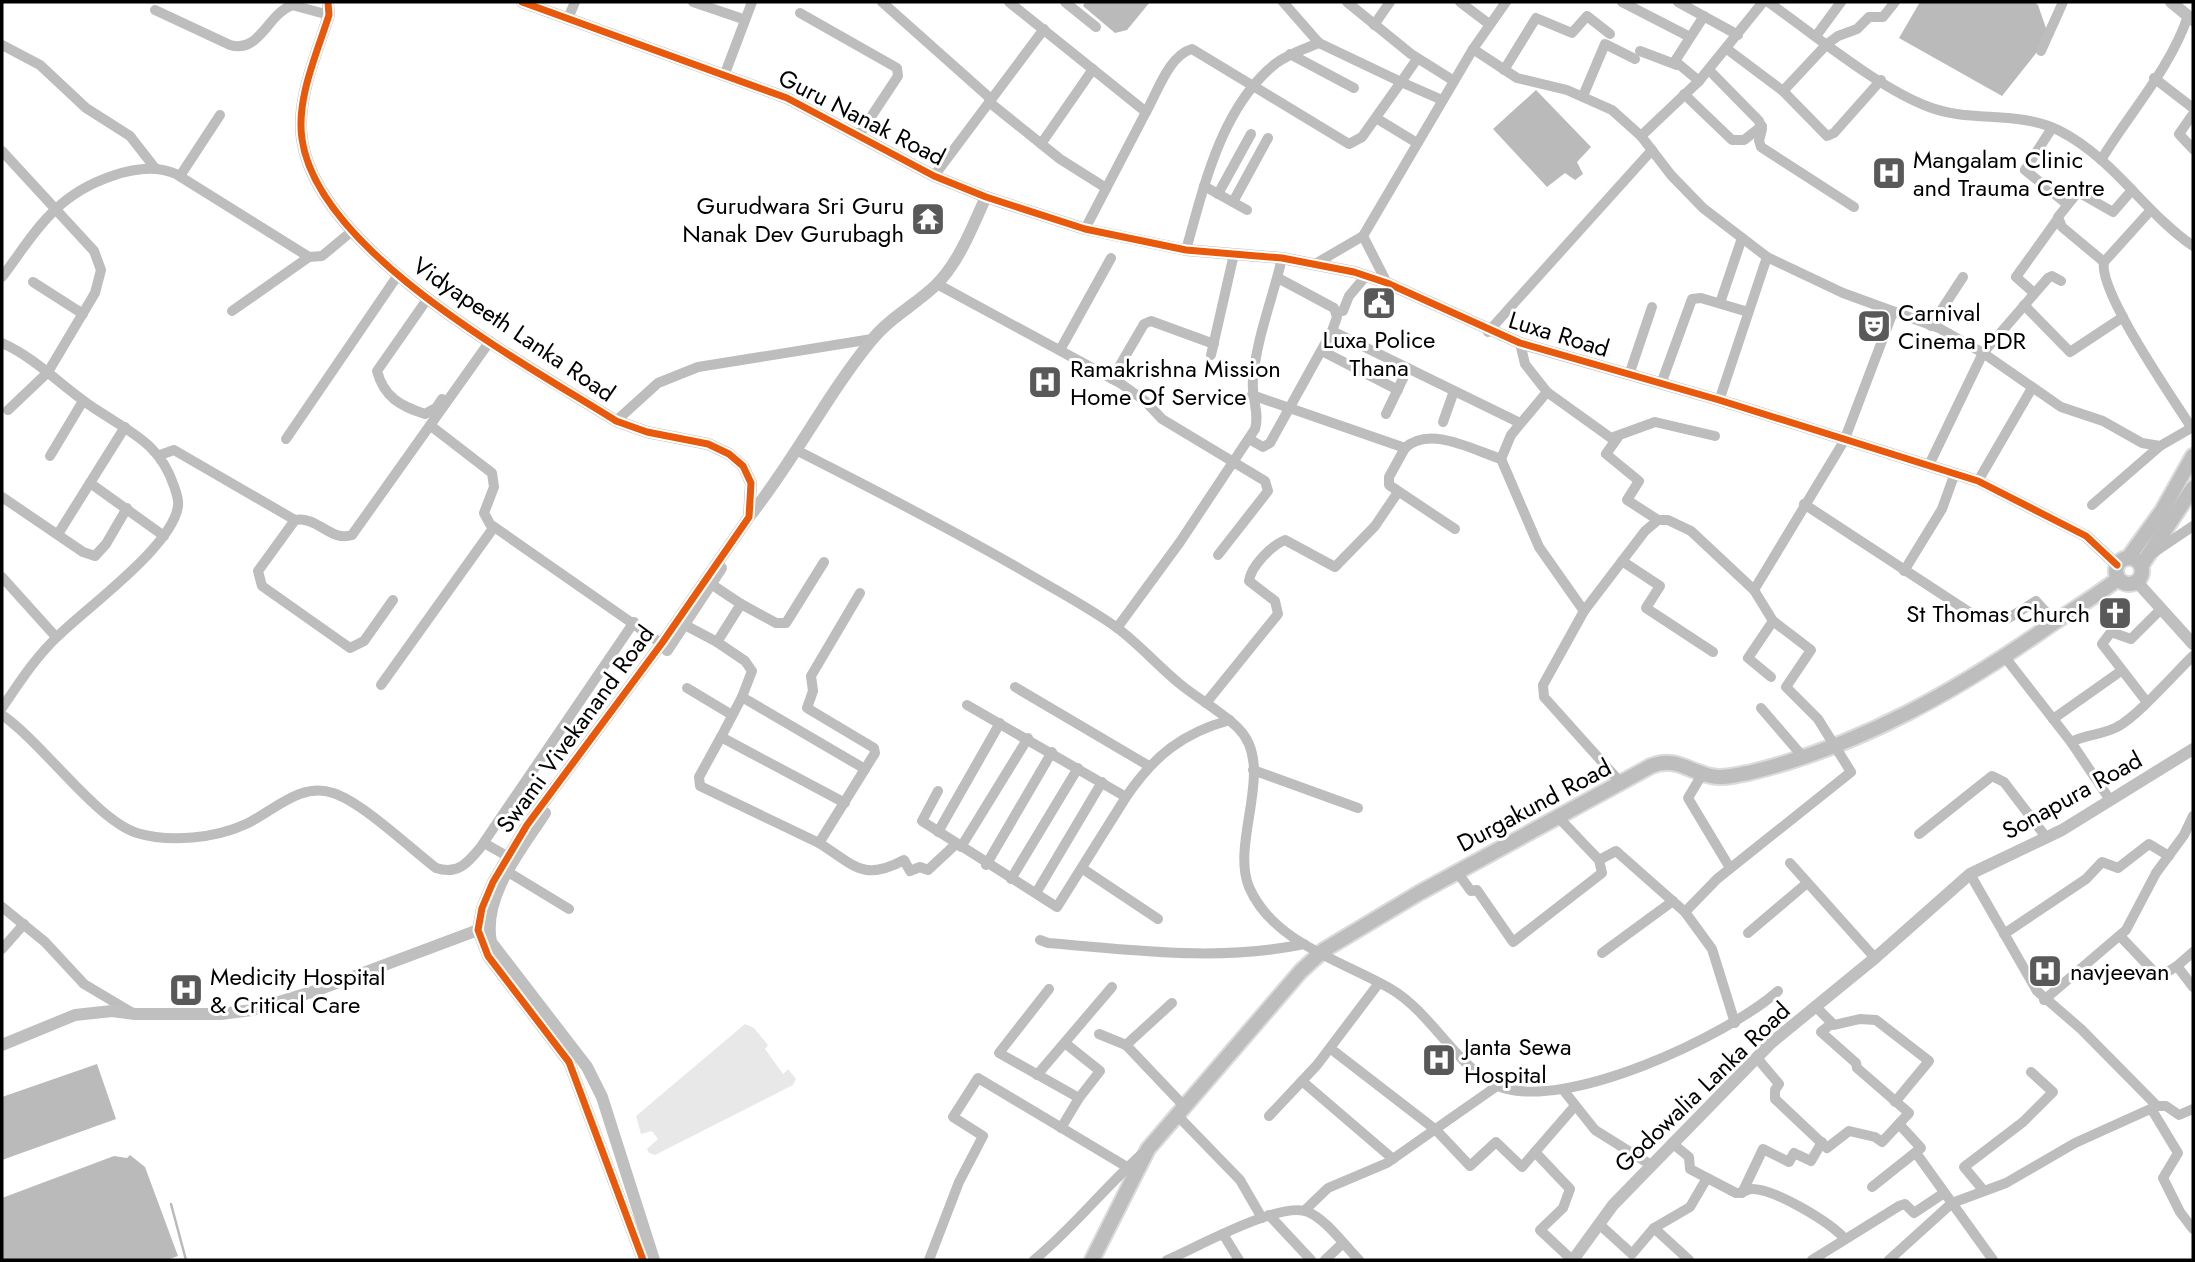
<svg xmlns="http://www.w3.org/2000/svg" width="2195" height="1262" font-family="Jost,sans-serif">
	<rect width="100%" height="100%" fill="#fff"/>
	<path fill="#e8e8e8" d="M745 1024 754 1028 768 1045 765 1049 783 1074 788 1069 796 1079 793 1085 655 1155 649 1153 647 1149 658 1139 652 1131 641 1134 636 1116Z"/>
	<g fill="#bababa">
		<path d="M1085 2H1150L1127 30 1115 33 1083 6Z"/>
		<path d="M1920 2H2034L2038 5 2049 37 2002 96 1899 38Z"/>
		<path d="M1536 90 1591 147 1577 162 1583 174 1575 180 1565 173 1547 187 1493 129Z"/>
		<path d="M97 1064 116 1119 2 1160V1097Z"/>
		<path d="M130 1155 145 1167 178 1256 167 1260H2V1198L114 1156 127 1158Z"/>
	</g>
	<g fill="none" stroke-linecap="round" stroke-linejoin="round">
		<path stroke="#bababa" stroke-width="2.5" d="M171 1204 186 1260"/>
		<g stroke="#dbdbdb" stroke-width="18">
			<g id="primary">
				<circle cx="2129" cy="571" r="13"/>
				<path d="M2128 558 2162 511 2193 456"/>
				<path d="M2141 566 2193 488"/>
				<path d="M1092 1260 1148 1149 1301 971 1324 950 1419 893 1651 766C1675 756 1688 771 1711 776 1723 779 1736 775 1748 773 1861 746 1958 690 2052 624 2074 609 2097 595 2118 579"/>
			</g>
		</g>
		<g stroke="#bdbdbd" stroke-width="10">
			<path d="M693 2 743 19"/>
			<path d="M882 2 991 99"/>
			<path d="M1009 2 1146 112 1085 229"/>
			<path d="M1065 2 1096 27"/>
			<path d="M1283 2 1319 43"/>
			<path d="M1347 2 1411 54 1454 81"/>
			<path d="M1460 2 1489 24"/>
			<path d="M1622 2 1690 37"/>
			<path d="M1678 2 1738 35"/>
			<path d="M1768 2C1814 34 1878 88 1929 107 1970 123 2020 110 2060 131 2113 158 2145 213 2193 246"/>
			<path d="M155 10 230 45C259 54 267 15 292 5L329 15"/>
			<path d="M800 13 897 68 898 76 859 135"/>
			<path d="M569 16 575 2"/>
			<path d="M1374 25 1390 2"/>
			<path d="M1816 36 1841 2"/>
			<path d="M2 45 40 65 86 108 130 136 155 168"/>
			<path d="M1473 49 1517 78 1567 90 1612 110 1641 136 1671 175 1703 208 1767 257 1843 293 1939 328 1983 353 2061 407 2103 421 2142 443 2160 446 2193 427"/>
			<path d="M1727 49 1783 91"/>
			<path d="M1640 51 1677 65"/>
			<path d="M2041 51 2063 2"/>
			<path d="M1290 54 1354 88"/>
			<path d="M1504 70 1536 18 1572 33 1587 16 1610 34"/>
			<path d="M1709 70 1759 121 1762 129 1759 141 1761 147 1854 207"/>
			<path d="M724 76 752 2"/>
			<path d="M2154 78 2193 108"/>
			<path d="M1881 80 1834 133 1827 136 1783 91 1827 44 1838 36 1857 29 1869 17H1883L1895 2"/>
			<path d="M1699 81 1675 61 1704 16"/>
			<path d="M1684 94 1732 140H1744L1762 126"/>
			<path d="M1583 96 1605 44 1635 59"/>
			<path d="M989 102 1060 159 1106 188"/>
			<path d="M1146 112C1157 93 1169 55 1192 49L1349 144 1362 137 1401 82 1442 100"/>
			<path d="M2193 114 2179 134 2193 149"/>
			<path d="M1376 118 1417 143"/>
			<path d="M2052 128 2025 170 2067 204"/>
			<path d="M1641 136 1699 81 1763 2"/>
			<path d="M1041 144 1093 69"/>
			<path d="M2 151 94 251 101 270 95 293 48 372 8 410"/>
			<path d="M2101 160C2130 112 2170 69 2188 16"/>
			<path d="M180 176 220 115"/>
			<path d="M934 176 1044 29"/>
			<path d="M1204 186 1247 210"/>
			<path d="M1218 194 1251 134"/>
			<path d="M1233 202 1268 138"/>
			<path d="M2150 211 2104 262C2098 291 2172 397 2191 427"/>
			<path d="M1363 236 1387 283"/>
			<path d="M1186 250C1204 186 1221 108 1275 64 1288 54 1304 49 1319 43L1401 82 1417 59"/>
			<path d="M2104 262 2062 227 2058 217 2078 192 2113 212 2132 190"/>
			<path d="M1315 264 1363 236 1473 49 1506 2"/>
			<path d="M2 277C19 255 35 228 56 209 83 183 140 158 176 174L309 257 322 256 352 231"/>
			<path d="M1278 278 1334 308 1337 317 1332 331 1520 423"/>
			<path d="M33 282 83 314"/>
			<path d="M937 284 1120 383 1145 401 1162 419 1265 481 1268 491 1218 555"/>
			<path d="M2034 293 2016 277 2057 220"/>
			<path d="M428 298 377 371C384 397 400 406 425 414L436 408 442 399"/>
			<path d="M1720 303 1742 238"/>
			<path d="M2024 305 2070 352 2123 317"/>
			<path d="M232 311 309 257"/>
			<path d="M1343 311 1349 296 1366 276"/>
			<path d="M1931 326 1963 277"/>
			<path d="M1488 332 1652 150"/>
			<path d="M2 343C38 359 64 389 97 410 132 433 160 444 174 486 176 492 179 499 178 506 173 546 86 608 57 637 35 658 19 683 2 708"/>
			<path d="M1520 343 1525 364 1547 392 1511 435 1501 459 1539 547 1584 611 1543 685 1544 697 1622 784"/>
			<path d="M1060 350 1111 258"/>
			<path d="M1322 351 1398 390"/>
			<path d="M1211 355 1234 254"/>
			<path d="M1629 375 1652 307"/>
			<path d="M1112 379 1144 324 1151 321 1214 344"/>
			<path d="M1661 384 1692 299 1701 298 1748 312"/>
			<path d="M1547 392 1611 438 1655 422 1715 436"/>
			<path d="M1252 395 1405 448C1430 425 1473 450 1501 459"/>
			<path d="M1721 395 1767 257"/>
			<path d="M1386 414 1408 368"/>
			<path d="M616 421 658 383 698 367 872 339"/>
			<path d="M1443 422 1454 391"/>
			<path d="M431 426 492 473 494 487 484 513 490 524 665 646"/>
			<path d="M1618 437 1606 454 1639 481 1627 500 1658 520"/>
			<path d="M286 439 398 275"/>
			<path d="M1249 439 1263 447 1270 443 1332 331"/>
			<path d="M1405 448 1389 477V485L1455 529"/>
			<path d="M798 451C873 489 947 527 1020 569 1052 588 1085 605 1116 627 1139 644 1158 666 1180 684 1198 699 1221 711 1238 728 1277 766 1230 841 1249 887 1273 943 1343 961 1391 989 1432 1013 1457 1068 1498 1086 1564 1113 1727 1036 1778 991"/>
			<path d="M160 455 174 450 295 520"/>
			<path d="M50 456 83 401"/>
			<path d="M1929 465 1983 353 2048 278 2052 276 2061 281"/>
			<path d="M1978 481 2032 388"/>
			<path d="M90 483 164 536"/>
			<path d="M2 497 83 552 95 556 106 544 127 508"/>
			<path d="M1804 504 1969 612C1981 617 1993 614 2007 619L2036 601 2055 622"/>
			<path d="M2092 505 2160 446"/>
			<path d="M58 534 125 427"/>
			<path d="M2153 553 2193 526"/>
			<path d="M1622 561 1660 586 1646 608 1713 652"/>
			<path d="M1904 571 1942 509 1955 473"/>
			<path d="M2 577 56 637"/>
			<path d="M711 584 741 604 717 642 745 661 752 671 742 697 865 769 819 843 700 786 699 777 721 737"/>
			<path d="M1754 590 1844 441 1893 312"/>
			<path d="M860 593 811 676 813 691 807 708 874 748 875 753 865 769"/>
			<path d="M393 600 364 641 350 648 262 586 258 571 295 520C318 516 330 542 352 535L490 341"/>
			<path d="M741 604 776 623H786L824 562"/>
			<path d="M1584 611 1645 531 1658 520H1668L1691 531 1754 590 1773 621 1811 650 1786 687 1818 719 1851 772 1717 879 1685 912 1712 949 1735 1023"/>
			<path d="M685 625 717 642"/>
			<path d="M1117 628 1180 542 1255 429C1260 413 1251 397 1253 380 1256 339 1273 298 1282 258"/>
			<path d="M2004 656 2071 742 2110 800"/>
			<path d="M1771 677 1748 658 1773 621"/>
			<path d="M381 685 494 527"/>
			<path d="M1015 687 1149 766"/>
			<path d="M687 688 732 715"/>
			<path d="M742 697 721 737 845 803"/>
			<path d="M2146 701 2102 644 2111 632 2131 639 2160 610"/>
			<path d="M1206 703 1278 614 1275 601 1249 581C1251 566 1271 546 1285 540L1335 567 1375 526 1398 492"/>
			<path d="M967 705 1126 797C1154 756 1182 733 1230 720"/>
			<path d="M1761 708 1804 758"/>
			<path d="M2 715C42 742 96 820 137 833 170 843 216 838 246 824 274 811 300 782 333 793 362 802 410 848 436 868 457 875 467 864 480 848L634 622"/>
			<path d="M2053 719 2121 671"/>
			<path d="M2071 742C2086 734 2103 735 2117 727 2138 716 2174 674 2193 656"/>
			<path d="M1253 770 1358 808"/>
			<path d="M1703 773 1688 798 1730 868"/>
			<path d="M938 791 922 821 1057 907 1126 797"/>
			<path d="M938 832 1000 723"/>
			<path d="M1919 834 1992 776 2004 782 2046 837"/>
			<path d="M484 843 514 860"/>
			<path d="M819 843C854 865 863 882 904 860L910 871 920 867 928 870 956 844"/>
			<path d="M961 847 1028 738"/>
			<path d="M1599 860 1616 851 1685 912"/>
			<path d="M1790 863 1875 958"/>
			<path d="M986 865 1052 752"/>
			<path d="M1083 869 1158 919"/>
			<path d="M508 872 569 909"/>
			<path d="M1457 872 1471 891 1477 890 1513 942 1602 873 1599 860 1559 818"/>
			<path d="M1970 874 2037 991 2081 1029 2157 1106"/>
			<path d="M1011 879 1078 768"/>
			<path d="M1036 893 1102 782"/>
			<path d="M2 907 45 942 84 984 131 1012"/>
			<path d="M1748 933 1807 883"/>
			<path d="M2004 934 2086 879 2102 862 2118 868 2149 844 2169 856"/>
			<path d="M2120 936 2159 977 2177 966"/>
			<path d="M1040 940 1048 943C1134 950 1219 962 1304 944"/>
			<path d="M2 949 24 924"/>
			<path d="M2193 952 2177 966 2193 987"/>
			<path d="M1602 953 1673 901"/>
			<path d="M1049 989 999 1053 1079 1098 1061 1128"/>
			<path d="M2044 1000 2126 930 2156 873 2184 835 2193 816"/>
			<path d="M1172 1003 1126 1045 1183 1105"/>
			<path d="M1816 1007 1834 1025 1860 1019 1876 1020 1929 1061 1895 1102"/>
			<path d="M1099 1034 1126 1045"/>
			<path d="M1065 1043 1100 1071 1079 1098"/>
			<path d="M1335 1052 1436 1130 1470 1166 1496 1142 1522 1167 1574 1107"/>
			<path d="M1757 1058 1779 1084 1775 1090V1099L1827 1148 1849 1131 1875 1137 1882 1142 1909 1113 1857 1068 1856 1063 1821 1032 1831 1024"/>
			<path d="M1037 1075 1112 987"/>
			<path d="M1302 1081 1393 1159"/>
			<path d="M1564 1091 1595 1130 1651 1165"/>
			<path d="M2152 1110 2178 1153 2163 1178 2180 1212 2193 1229"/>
			<path d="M1176 1114 1240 1180 1262 1218"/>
			<path d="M1269 1116 1317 1065 1379 983"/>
			<path d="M1672 1143 1689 1157 1690 1169 1736 1193C1743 1194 1745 1189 1752 1189 1775 1189 1830 1222 1845 1239"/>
			<path d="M1535 1152 1570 1189 1563 1208 1540 1230 1572 1260"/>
			<path d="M1916 1153 1993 1260"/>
			<path d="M1872 1187 1921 1148 1899 1124"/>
			<path d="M1984 1191 1964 1167 2023 1122 2053 1092 2031 1072"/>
			<path d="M1742 1193 1763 1149 1789 1162 1794 1153 1811 1161 1822 1142"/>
			<path d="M1305 1210 1328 1188 1387 1163 1497 1086"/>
			<path d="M1269 1215 1311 1260"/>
			<path d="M1599 1224 1632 1254 1654 1228 1690 1207 1707 1178"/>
			<path d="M1654 1228 1689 1260"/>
			<path d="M1223 1234 1239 1260"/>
			<path d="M929 1260 959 1182 983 1136 953 1117 978 1078 1127 1167"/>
			<path d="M1034 1260C1073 1228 1104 1188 1142 1154"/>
			<path d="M1167 1260C1196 1248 1281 1200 1308 1212 1327 1220 1344 1245 1359 1260"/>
			<path d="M1325 1260 1343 1243"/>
			<path d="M1812 1260 1899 1206 1905 1204 1914 1213 1944 1193"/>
			<path d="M1889 1260 1952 1203 2006 1183 2075 1143 2157 1106H2166L2179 1115 2193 1109"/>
		</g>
		<g stroke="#bfbfbf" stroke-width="12">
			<path d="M328 2 329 15C317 53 296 99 302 139 318 253 526 364 616 421L647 432 708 444 729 454 743 466 751 483 749 517 662 643 527 825 493 882 482 908 478 930 488 956 569 1062 643 1260"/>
			<path d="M522 2 787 98 934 176 986 197 1085 229 1186 250 1282 258 1354 272 1387 283 1520 343 1719 400 1978 481 2086 536 2117 565"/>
			<path d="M2171 2 2193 20"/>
			<path d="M749 517C794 461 826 396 871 341 889 318 915 305 936 285 960 261 972 227 986 197"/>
			<path d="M2137 582 2193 644"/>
			<path d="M667 650 721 568"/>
			<path d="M545 813C521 850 482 896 491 942L587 1067 602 1097 654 1260"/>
			<path d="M2 1045 75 1015 112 1011 135 1014H221L252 1010 315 991 478 930"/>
			<path d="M1573 1260 1613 1205 1771 1043 1875 958 1970 874 2062 830 2193 749"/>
		</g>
		<use href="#primary" stroke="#bdbdbd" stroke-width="14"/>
		<g stroke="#fff" stroke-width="11">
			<g id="cycleway">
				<path d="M328 2 329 15C317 53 296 99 302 139 318 253 526 364 616 421L647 432 708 444 729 454 743 466 751 483 749 517 662 643 527 825 493 882 482 908 478 930 488 956 569 1062 643 1260"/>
				<path d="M522 2 787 98 934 176 986 197 1085 229 1186 250 1282 258 1354 272 1387 283 1520 343 1719 400 1978 481 2086 536 2117 565"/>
			</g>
		</g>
		<use href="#cycleway" stroke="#e8590c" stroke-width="7"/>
	</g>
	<defs>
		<g id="hospital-square" transform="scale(1.75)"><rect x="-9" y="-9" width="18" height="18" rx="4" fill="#595959" stroke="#fff"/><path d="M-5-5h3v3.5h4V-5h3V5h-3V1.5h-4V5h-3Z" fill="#fff"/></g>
		<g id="temple-square" transform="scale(1.75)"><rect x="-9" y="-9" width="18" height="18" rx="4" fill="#595959" stroke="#fff"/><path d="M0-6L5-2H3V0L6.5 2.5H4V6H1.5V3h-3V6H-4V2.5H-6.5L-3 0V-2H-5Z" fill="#fff"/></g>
		<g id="civic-square" transform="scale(1.75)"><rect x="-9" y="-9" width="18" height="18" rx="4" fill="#595959" stroke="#fff"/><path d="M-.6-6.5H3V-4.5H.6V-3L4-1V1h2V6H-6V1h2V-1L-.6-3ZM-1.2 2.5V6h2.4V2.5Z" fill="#fff"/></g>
		<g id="theatre-square" transform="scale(1.75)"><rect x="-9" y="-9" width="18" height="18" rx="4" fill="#595959" stroke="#fff"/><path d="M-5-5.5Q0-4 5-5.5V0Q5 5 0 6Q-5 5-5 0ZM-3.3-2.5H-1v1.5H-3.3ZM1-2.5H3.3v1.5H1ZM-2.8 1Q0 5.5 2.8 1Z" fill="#fff"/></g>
		<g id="church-square" transform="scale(1.75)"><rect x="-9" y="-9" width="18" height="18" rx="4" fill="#595959" stroke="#fff"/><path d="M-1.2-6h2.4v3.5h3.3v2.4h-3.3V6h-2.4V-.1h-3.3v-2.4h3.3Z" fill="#fff"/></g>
	</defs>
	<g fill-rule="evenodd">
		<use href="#hospital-square" x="1889" y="173"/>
		<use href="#temple-square" x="928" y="219"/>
		<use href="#civic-square" x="1379" y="303"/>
		<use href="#theatre-square" x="1874" y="326"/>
		<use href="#hospital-square" x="1045" y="382"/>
		<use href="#church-square" x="2115" y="613"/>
		<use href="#hospital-square" x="2045" y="971"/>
		<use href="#hospital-square" x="186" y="990"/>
		<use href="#hospital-square" x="1439" y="1060"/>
	</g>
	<g text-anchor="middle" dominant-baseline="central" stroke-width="6" stroke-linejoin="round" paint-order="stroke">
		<g font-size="24" fill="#000" stroke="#fff">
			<text transform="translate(862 117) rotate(27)">Guru Nanak Road</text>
			<text transform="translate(514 329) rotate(34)">Vidyapeeth Lanka Road</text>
			<text transform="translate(1559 334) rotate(17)">Luxa Road</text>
			<text transform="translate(575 729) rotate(-54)">Swami Vivekanand Road</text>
			<text transform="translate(2072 795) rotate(-29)">Sonapura Road</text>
			<text transform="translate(1534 805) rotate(-28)">Durgakund Road</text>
			<text transform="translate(1702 1087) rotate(-44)">Godowalia Lanka Road</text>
		</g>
		<g font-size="24" fill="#000" stroke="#fff" text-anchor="start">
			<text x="1913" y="159">Mangalam Clinic<tspan x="1913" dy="28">and Trauma Centre</tspan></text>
			<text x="904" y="205" text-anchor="end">Gurudwara Sri Guru<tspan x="904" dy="28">Nanak Dev Gurubagh</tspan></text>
			<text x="1898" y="312">Carnival<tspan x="1898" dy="28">Cinema PDR</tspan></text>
			<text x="1379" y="339" text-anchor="middle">Luxa Police<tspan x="1379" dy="28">Thana</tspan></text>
			<text x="1070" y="368">Ramakrishna Mission<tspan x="1070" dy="28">Home Of Service</tspan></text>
			<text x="2090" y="613" text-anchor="end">St Thomas Church</text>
			<text x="2070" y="971">navjeevan</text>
			<text x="210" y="976">Medicity Hospital<tspan x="210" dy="28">&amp; Critical Care</tspan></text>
			<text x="1464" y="1046">Janta Sewa<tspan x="1464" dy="28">Hospital</tspan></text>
		</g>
	</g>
	<rect width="2195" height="1262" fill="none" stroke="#000000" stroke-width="7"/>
</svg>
